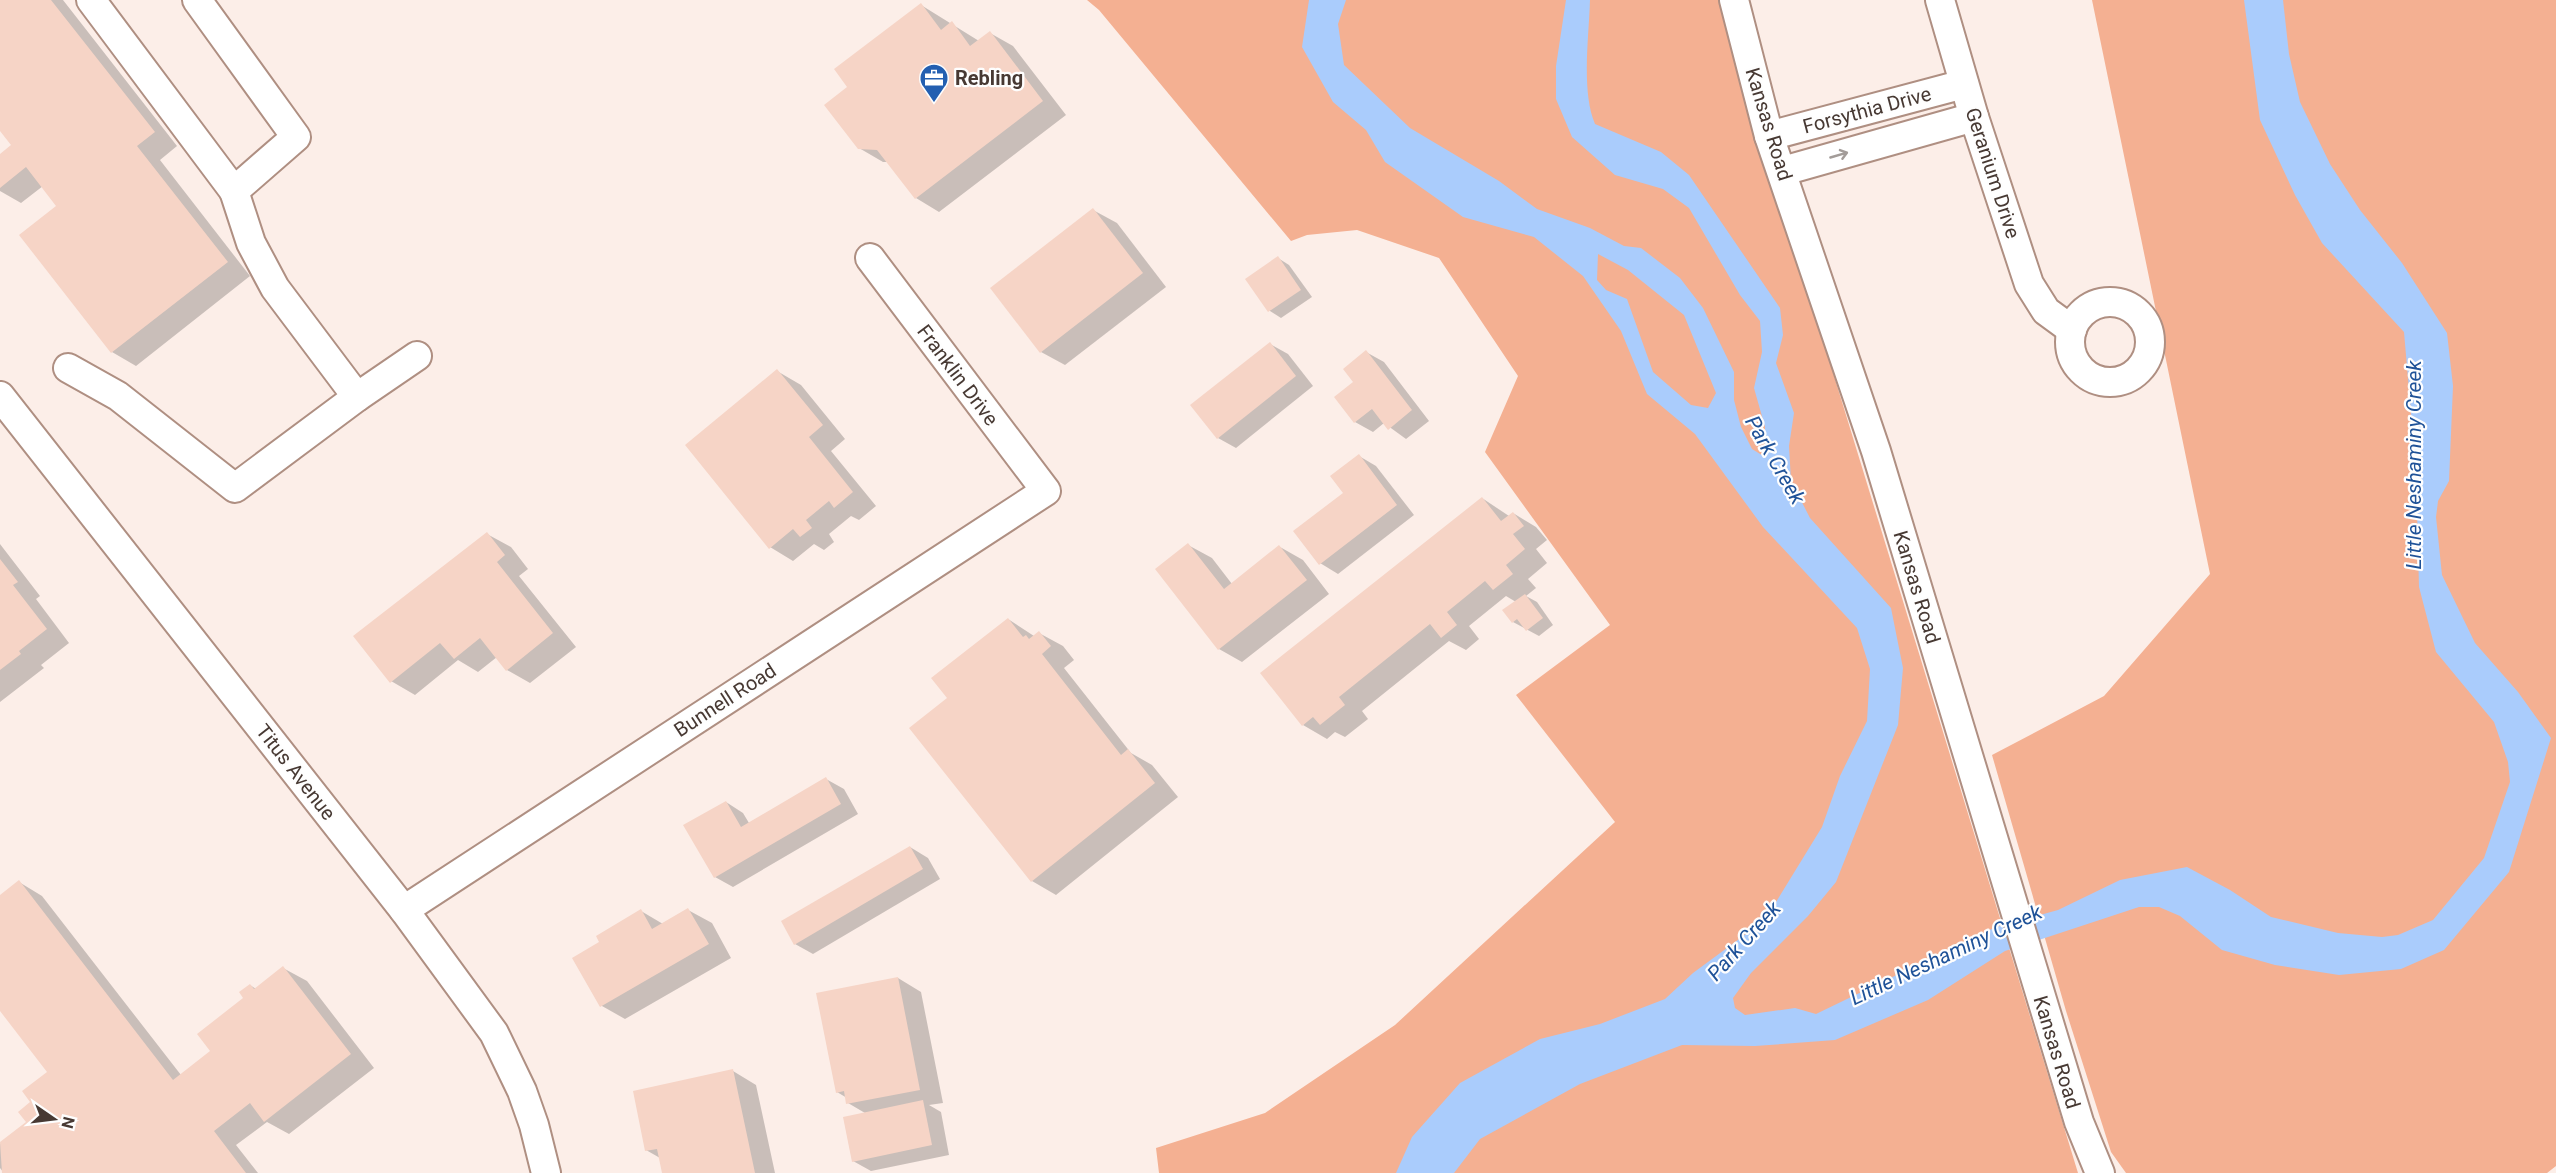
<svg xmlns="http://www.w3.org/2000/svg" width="2556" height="1173" font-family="Roboto,sans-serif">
	<rect width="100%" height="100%" fill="#fceee8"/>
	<g fill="#f4b092">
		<path d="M1087 0H1719L2078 1173H1159L1156 1148 1265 1113 1395 1025 1615 822 1516 695 1610 625 1485 452 1518 376 1439 258 1357 230 1307 235 1291 241 1099 10Z"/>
		<path d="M2092 0H2556V1166L2547 1173H2126L2111 1152 2066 1011 1992 755 2104 696 2210 574Z"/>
	</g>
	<path fill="#aaccfc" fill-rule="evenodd" d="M1309 0H1346L1338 24 1344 65 1410 128 1499 181 1537 209 1590 228 1624 246 1641 248 1680 278 1703 308 1734 372V400L1741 427 1752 449 1765 457V427L1754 388 1762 352 1760 321 1740 295 1689 208 1663 189 1615 175 1572 137 1556 99V66L1566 0H1590C1589 37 1581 91 1595 124L1661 152 1689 175 1780 308 1783 335 1776 363 1794 413 1789 446 1791 481 1810 518 1891 608 1903 668 1898 725 1836 882 1808 916 1751 973 1733 998 1735 1008 1745 1015 1795 1008 1816 1014 1996 927 2058 910 2120 880 2187 867 2230 890 2271 917 2338 933 2382 937 2398 935 2433 920 2484 858 2510 782 2508 762 2494 722 2436 652 2419 587 2416 471 2404 332 2322 243 2295 195 2260 120 2244 0H2283L2289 54 2300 102 2330 164 2360 210 2402 263 2447 333 2453 386 2449 481 2438 501 2436 517 2442 575 2475 643 2518 692 2551 738 2509 872 2444 950 2401 969 2339 975 2275 965 2222 950 2180 916 2159 907H2139L2005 951 1928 1000 1835 1040 1755 1046 1682 1045 1580 1084 1480 1139 1454 1173H1396L1412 1137 1460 1083 1540 1039 1600 1024 1665 999 1693 973 1765 920 1822 827 1840 776 1867 721 1870 669 1857 628 1763 527 1695 434 1647 394 1621 331 1583 276 1534 237 1463 217 1385 162 1366 130 1333 102 1302 47ZM1598 254 1628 270 1684 315 1716 393 1708 408 1691 405 1653 372 1627 299 1606 290 1597 280Z"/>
	<g fill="#0003">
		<path d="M0 0H63L177 146 160 160 250 276 136 366 112 352 21 235 58 206 43 186 21 203 0 191V156L13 146 0 129Z"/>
		<path d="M921 5 979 41 990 33 1013 46 1066 115 939 212 916 198 888 162H883L859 148 849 87Z"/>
		<path d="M1093 210 1117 223 1166 287 1065 365 1041 352Z"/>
		<path d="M1278 258 1289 265 1312 297 1281 318 1270 311 1247 279Z"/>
		<path d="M1270 344 1288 354 1313 386 1236 448 1218 438Z"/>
		<path d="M1366 352 1384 362 1429 421 1406 439 1384 423 1373 432 1355 422V382Z"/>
		<path d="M777 371 801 385 845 439 831 451 876 506 859 520 851 516 829 534 834 542 824 550 814 544 793 561 770 547Z"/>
		<path d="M1359 456 1376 466 1414 515 1338 574 1320 563Z"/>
		<path d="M1482 498 1509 516 1513 513 1536 527 1547 540 1536 549 1547 563 1528 579 1536 588 1526 596 1537 602 1553 625 1539 636 1513 622 1516 602 1506 596 1469 626 1479 639 1466 650 1449 641 1362 711 1368 719 1345 737 1335 732 1327 739 1303 725Z"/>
		<path d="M487 534 511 547 528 569 519 576 576 647 530 683 507 670 497 657 478 672 458 660 415 695 391 681Z"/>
		<path d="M0 544 40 596 36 599 69 643 41 665 44 668 0 702Z"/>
		<path d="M1188 545 1212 558 1232 584 1280 547 1303 560 1329 594 1242 662 1219 649Z"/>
		<path d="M1008 619 1034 636 1039 633 1063 646 1074 660 1064 668 1131 753 1152 765 1178 797 1056 895 1032 881 949 698Z"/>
		<path d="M826 779 844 789 858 814 733 887 715 877 726 802 743 813 749 823Z"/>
		<path d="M910 847 928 858 940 879 813 954 795 944Z"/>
		<path d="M19 882 42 896 181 1075 212 1051 246 998 250 985 256 989 283 968 307 981 374 1068 289 1134 267 1122 236 1145 258 1173H4L0 1168V1144L28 1122 33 1102 49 1072 0 1009V897Z"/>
		<path d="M688 910 712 923 731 958 625 1019 602 1006 601 943 641 911 663 924Z"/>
		<path d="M898 978 921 992 943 1103 929 1105 941 1112 949 1155 871 1171 853 1161 865 1113 848 1103 847 1098 837 1092Z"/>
		<path d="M733 1071 756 1085 775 1173H663L660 1158 646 1150Z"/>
	</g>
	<g fill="#f6d4c6">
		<path d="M0 0H51L155 132 137 146 228 262 111 353 19 235 56 206 26 167 0 188V154L11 145 0 131Z"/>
		<path d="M921 3 941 30 952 21 970 46 990 31 1043 101 915 199 877 150 858 149 824 105 847 87 834 69Z"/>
		<path d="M1093 208 1143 273 1040 353 990 288Z"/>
		<path d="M1278 256 1301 290 1268 312 1245 279Z"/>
		<path d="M1270 342 1296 376 1217 439 1190 405Z"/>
		<path d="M1366 350 1412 410 1388 430 1372 409 1354 423 1334 397 1353 382 1343 369Z"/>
		<path d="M777 369 823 425 809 437 853 492 834 508 829 501 806 520 812 528 800 537 793 529 769 549 685 445Z"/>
		<path d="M1359 454 1397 505 1319 565 1293 531 1343 493 1330 476Z"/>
		<path d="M1482 497 1501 521 1513 512 1524 526 1513 534 1525 549 1506 565 1513 574 1493 590 1485 581 1447 612 1457 625 1441 638 1430 624 1339 697 1345 705 1320 725 1313 717 1302 726 1260 673Z"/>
		<path d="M487 532 505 555 497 562 553 633 506 671 480 638 454 659 440 643 390 683 353 636Z"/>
		<path d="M1188 543 1224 589 1279 545 1307 580 1218 650 1155 569Z"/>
		<path d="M0 559 18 582 13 585 47 629 19 651 21 654 0 670Z"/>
		<path d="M1525 594 1543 618 1526 631 1517 619 1512 623 1502 610Z"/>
		<path d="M1008 618 1023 637 1026 635 1029 639 1039 631 1051 646 1042 654 1121 755 1128 749 1155 783 1031 882 909 728 947 698 931 678Z"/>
		<path d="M826 777 841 804 714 878 683 825 726 801 741 827Z"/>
		<path d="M910 846 923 869 794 945 781 921Z"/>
		<path d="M19 880 173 1080 210 1051 197 1034 243 998 239 992 250 984 254 989 283 966 351 1054 264 1122 250 1103 214 1131 246 1173H2L0 1142 26 1122 18 1112 30 1102 22 1091 47 1072 0 1011V895Z"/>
		<path d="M688 908 709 944 600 1007 572 958 599 942 596 936 641 909 652 929Z"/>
		<path d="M898 977 920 1090 846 1104 844 1091 836 1093 816 993Z"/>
		<path d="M733 1069 755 1173H662L657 1149 645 1151 633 1091Z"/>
		<path d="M923 1100 932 1145 852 1162 843 1117Z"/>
	</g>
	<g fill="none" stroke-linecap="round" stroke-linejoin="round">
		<g stroke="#af8f82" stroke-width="32">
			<g id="minor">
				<path d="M91 0 234 191 296 137 197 0"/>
				<path d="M1734 0 1769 136 1876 451 2079 1122 2100 1173"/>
				<path d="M1940 0 1974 117 2029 284 2046 311 2072 330"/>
				<path d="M1769 136 1964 84"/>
				<path d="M1783 171 1974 117"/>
				<circle cx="2110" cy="342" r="40"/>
				<path d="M68 368 118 396 235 488 357 397 275 288 251 243 234 191"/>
				<path d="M0 396 404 910 494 1033 522 1091 534 1125 546 1173"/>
				<path d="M357 397 417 356"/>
				<path d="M404 910 1046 491 870 258"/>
			</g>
		</g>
		<use href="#minor" stroke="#fff" stroke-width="28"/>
	</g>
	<defs><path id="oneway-shaft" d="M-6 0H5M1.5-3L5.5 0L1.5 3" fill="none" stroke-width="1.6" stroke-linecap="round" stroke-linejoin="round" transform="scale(1.5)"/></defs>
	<use stroke="#a39c99" href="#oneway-shaft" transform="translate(1839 155) rotate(-16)"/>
	<defs>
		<g id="office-pin" transform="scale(1.5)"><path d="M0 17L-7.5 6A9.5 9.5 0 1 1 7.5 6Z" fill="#235fb1" stroke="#fefefe"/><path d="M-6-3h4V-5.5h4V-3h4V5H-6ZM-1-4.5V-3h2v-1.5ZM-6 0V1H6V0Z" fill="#fff"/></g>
	</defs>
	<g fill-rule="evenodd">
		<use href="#office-pin" x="934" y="78"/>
	</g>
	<g text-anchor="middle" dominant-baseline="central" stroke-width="4.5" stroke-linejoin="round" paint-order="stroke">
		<g font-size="20" font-weight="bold" fill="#473933" stroke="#fefefe" text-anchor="start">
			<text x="955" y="78">Rebling</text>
		</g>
		<g font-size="20" fill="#473933" stroke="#fefefe">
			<text transform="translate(1867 110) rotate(-15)">Forsythia Drive</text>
			<text transform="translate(1769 124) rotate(73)">Kansas Road</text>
			<text transform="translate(1993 173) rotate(72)">Geranium Drive</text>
			<text transform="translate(958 375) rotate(53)">Franklin Drive</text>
			<text transform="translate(1917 587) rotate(73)">Kansas Road</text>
			<text transform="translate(725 700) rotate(-33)">Bunnell Road</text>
			<text transform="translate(296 772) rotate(52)">Titus Avenue</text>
			<text transform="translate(2057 1052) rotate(73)">Kansas Road</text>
		</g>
		<g font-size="21" font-style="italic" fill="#1f5298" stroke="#fefefe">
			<text transform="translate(1775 460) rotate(60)">Park Creek</text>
			<text transform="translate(2414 465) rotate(-90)">Little Neshaminy Creek</text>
			<text transform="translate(1744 941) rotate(-48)">Park Creek</text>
			<text transform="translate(1946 955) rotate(-25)">Little Neshaminy Creek</text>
		</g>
	</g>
	<g transform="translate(54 1119) rotate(104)" stroke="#fefefe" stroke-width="4.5" paint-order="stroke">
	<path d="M0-4.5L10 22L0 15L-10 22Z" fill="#473933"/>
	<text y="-9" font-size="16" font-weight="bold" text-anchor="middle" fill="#473933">N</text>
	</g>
</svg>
